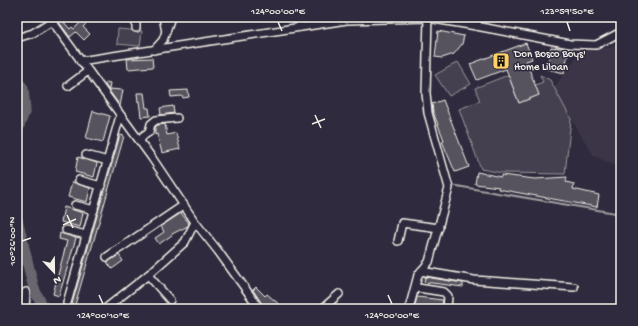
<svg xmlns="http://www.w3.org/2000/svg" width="638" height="326" font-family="'Gochi Hand',sans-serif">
	<rect width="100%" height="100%" fill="#2f2a3d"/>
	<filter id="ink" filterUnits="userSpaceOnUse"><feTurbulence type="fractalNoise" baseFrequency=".025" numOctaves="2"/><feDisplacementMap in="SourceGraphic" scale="8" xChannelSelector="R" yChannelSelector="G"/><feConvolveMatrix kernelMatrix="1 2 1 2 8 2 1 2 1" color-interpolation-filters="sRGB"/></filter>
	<g filter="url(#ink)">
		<path fill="#3b3647" d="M621 41V169L593 155 553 89 583 48H609Z"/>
		<g fill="#454050" stroke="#9c989c">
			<path d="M118 29 142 31 140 46 117 44Z"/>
			<path d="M458 62 471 84 449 96 435 75Z"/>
			<path d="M508 75 519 103 539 95 535 85 543 82 540 75 550 80 571 119 565 174 502 173 481 169 459 109 480 101 475 88Z"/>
		</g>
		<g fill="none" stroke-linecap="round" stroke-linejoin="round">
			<path stroke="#a19ea0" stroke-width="2" d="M451 185 621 214"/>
			<g stroke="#6a6670" stroke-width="11">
				<path d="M17 81 23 88 25 110 17 131"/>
				<path d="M17 219 34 289 44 309"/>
			</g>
		</g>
		<g fill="#56525f" stroke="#f4f1e8">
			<path d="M81 17H93L83 27 90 34 84 40 76 32 70 37 58 21 61 19 70 29 72 27 74 29 84 19Z"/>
			<path d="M438 31 464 36 462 44 454 54 442 58 435 57Z"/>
			<path d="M526 43 532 59 526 61 539 95 519 103 506 69 477 80 470 64Z"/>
			<path d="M551 47 569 49 564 73 547 69Z"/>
			<path d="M152 58 153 67 128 69 127 59Z"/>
			<path d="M106 82 110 83 109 89 123 90 120 106 105 85Z"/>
			<path d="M188 90 189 97 183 98 182 96 171 97 170 91Z"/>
			<path d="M137 93H144L146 108H149L150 116 141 117 139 101 138 102Z"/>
			<path d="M443 100 469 167 455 172 442 141 444 140 433 112 432 104Z"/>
			<path d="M173 106 174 113 161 115 160 108Z"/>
			<path d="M93 111 110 116 103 142 86 138Z"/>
			<path d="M165 124 167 135 176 133 180 149 162 153 157 134 155 135V127L158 125Z"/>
			<path d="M120 135 124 136 75 305 72 304Z"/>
			<path d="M78 157 97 163 94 177 75 172Z"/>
			<path d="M477 172 501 177V175L535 179 567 177 566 182 574 184 573 189 599 195 597 207 498 189 499 187 475 184Z"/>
			<path d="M72 182 90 188 87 202 68 197Z"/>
			<path d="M64 207 83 213 80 227 61 222Z"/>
			<path d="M181 213 189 223 188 226 172 234V235L159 244 155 238 164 232 161 226Z"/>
			<path d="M60 233 76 238 59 296 53 294 67 241 59 239Z"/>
			<path d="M119 255 123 261 112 269 107 262Z"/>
			<path d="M425 277 463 283V287L424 282Z"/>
			<path d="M256 287 265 296 267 294 280 305 276 309H265L253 290Z"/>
			<path d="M417 297 443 300 442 309H414Z"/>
		</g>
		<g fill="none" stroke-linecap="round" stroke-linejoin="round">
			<g stroke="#f4f1e8" stroke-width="10">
				<g id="minor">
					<path d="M49 17 152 158 195 222 218 251 260 309"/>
					<path d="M163 17 166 32"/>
					<path d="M300 17V27"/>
					<path d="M476 26 479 17"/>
					<path d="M136 28V17"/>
					<path d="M17 38 33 33 52 21"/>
					<path d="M154 50 163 40 171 17"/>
					<path d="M80 61 347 20 428 18 476 26 570 44 596 45 621 32"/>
					<path d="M68 86 88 71"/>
					<path d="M140 141 143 136 149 132 151 124 156 120 177 118"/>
					<path d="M86 155 108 161"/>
					<path d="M79 180 101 186"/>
					<path d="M75 205 94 210"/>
					<path d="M66 230 86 235"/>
					<path d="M398 241 402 223 439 228"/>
					<path d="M107 257 184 205"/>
					<path d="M421 271 474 280 574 287"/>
					<path d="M148 275 170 300"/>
					<path d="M415 289 418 288 444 292 448 296 447 309"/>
					<path d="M67 303 120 116"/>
					<path d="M25 309 26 292"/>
					<path d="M105 309 148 275 185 242 195 222"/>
					<path d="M322 309 339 294"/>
					<path d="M409 309 418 275 429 262 449 188 428 113 426 93 428 17"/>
				</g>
			</g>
			<use href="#minor" stroke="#2f2a3d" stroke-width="7"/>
		</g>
	</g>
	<path fill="none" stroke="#f4f1e8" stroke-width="1.5" d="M278 22 282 31M567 22 570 31M315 115 321 128M312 124 325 119M67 215 73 228M63 225 76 219M22 241 31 238M99 295 103 304M388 295 392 304"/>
	<defs>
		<g id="building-square" transform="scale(0.9)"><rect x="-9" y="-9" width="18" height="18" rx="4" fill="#ffd166" stroke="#2f2a3d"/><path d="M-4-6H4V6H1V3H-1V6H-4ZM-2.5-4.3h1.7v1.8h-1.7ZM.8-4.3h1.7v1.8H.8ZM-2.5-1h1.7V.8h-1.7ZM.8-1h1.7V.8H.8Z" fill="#111"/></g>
	</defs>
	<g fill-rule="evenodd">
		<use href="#building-square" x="501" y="61"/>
	</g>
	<g text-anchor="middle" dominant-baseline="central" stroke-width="3" stroke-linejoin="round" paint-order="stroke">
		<g font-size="11" fill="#f4f1e8" stroke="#2f2a3d" text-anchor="start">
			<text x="514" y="55">Don Bosco Boys'<tspan x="514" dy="13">Home Liloan</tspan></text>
		</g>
	</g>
	<rect width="638" height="326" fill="none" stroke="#2f2a3d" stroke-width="44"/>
	<g transform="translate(54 272) rotate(158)" stroke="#2f2a3d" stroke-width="3" paint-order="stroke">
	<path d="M0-3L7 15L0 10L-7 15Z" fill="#f4f1e8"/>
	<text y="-6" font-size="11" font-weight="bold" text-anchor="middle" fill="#f4f1e8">N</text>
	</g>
	<rect x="22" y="22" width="594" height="282" fill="none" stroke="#f4f1e8" stroke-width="1.5"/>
	<g font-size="10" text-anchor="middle" fill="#f4f1e8">
		<text x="278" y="14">124°00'00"E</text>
		<text x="567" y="14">123°59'50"E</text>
		<text transform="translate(11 241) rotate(-90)" y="4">10°26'00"N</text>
		<text x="103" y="318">124°00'10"E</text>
		<text x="392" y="318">124°00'00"E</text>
	</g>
</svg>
